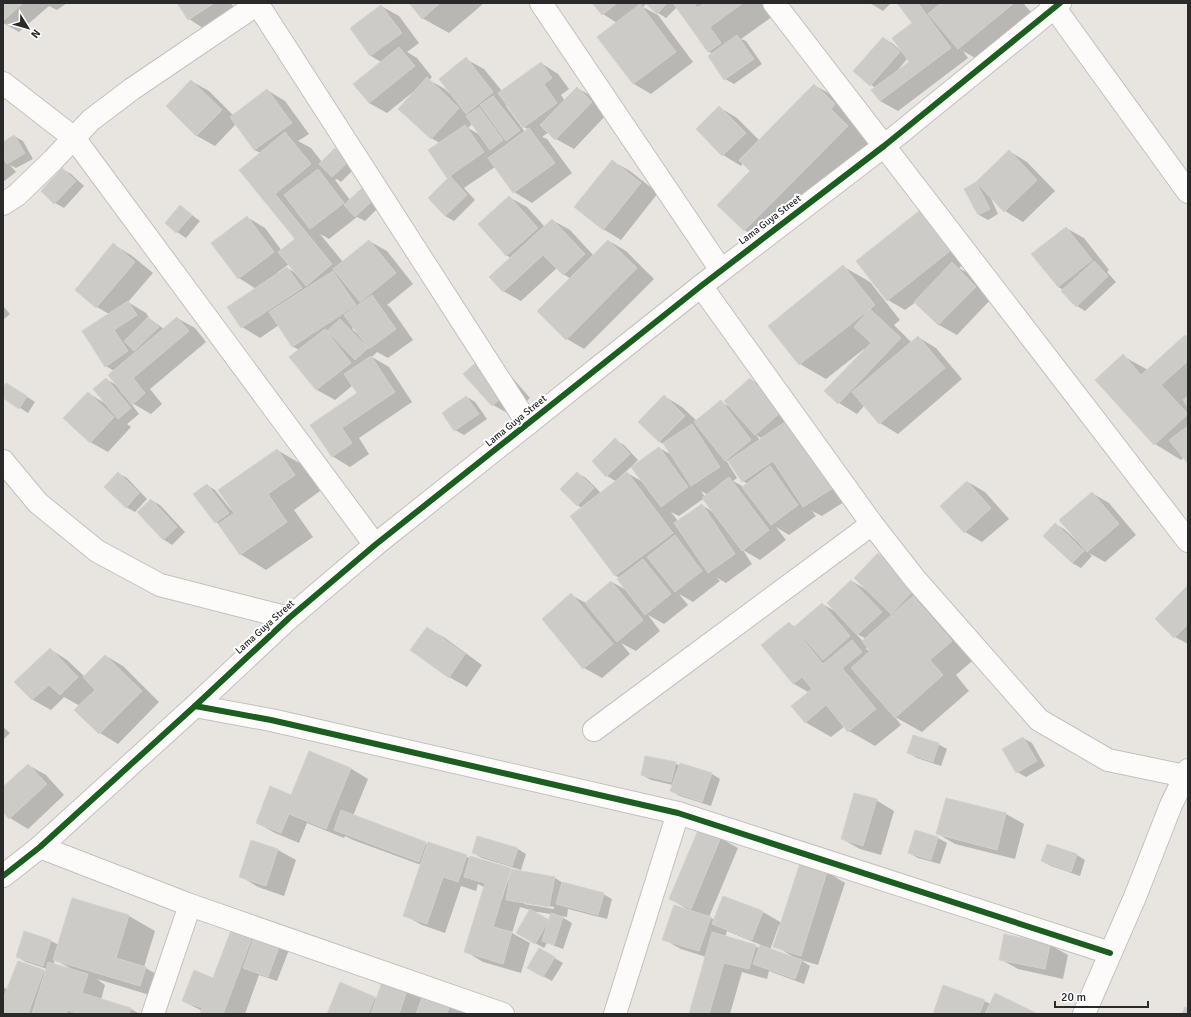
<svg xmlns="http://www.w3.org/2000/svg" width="1191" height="1017" font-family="Signika,sans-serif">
	<rect width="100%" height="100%" fill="#e8e5e1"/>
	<g fill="#0003" fill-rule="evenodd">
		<path d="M3 3H67L57 10 49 6 19 32 3 23Z"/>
		<path d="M178 3H231L236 11 206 30 189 19Z"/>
		<path d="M410 3H484L449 33 422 18Z"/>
		<path d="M594 3H774L780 11 741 39 746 41 762 64 734 84 725 79 713 54 709 52 677 7 666 18 658 13 647 3 643 7 658 15 693 62 651 94 634 84 598 37 617 23 603 14Z"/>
		<path d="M870 3H891L883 11Z"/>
		<path d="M898 3H1023L1032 13 977 59 963 51 968 58 898 111 880 101 876 88 871 85 883 38 892 43 903 53 914 23ZM908 58 911 62 896 72Z"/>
		<path d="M381 6 399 16 419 43 407 52 417 58 432 77 429 80 445 89 449 93 466 59 484 69 502 91 541 63 558 74 569 89 561 95 565 101 577 88 595 98 609 112 574 149 556 139 549 132 542 137 547 139 572 173 532 203 514 192 495 167 464 188 475 200 454 221 445 216 450 178 448 177 440 143 431 138 414 93 413 92 387 113 369 103 381 62 371 56 351 28ZM508 104 524 127 528 129 525 132 506 106ZM472 124 480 135 468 128Z"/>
		<path d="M191 81 209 91 233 115 267 90 285 101 309 134 298 141 311 148 322 162 335 149 344 154 356 167 341 182 337 179 335 180 350 200 363 188 382 204 365 221 357 217 329 239 320 234 343 262 369 241 387 251 413 284 387 305 390 307 413 340 388 358 377 352 372 357 389 367 412 402 359 438 369 454 350 467 332 456 312 425 359 393 353 385 335 400 317 390 291 357 299 350 292 346 279 325 260 338 242 327 256 289 239 278 212 244 247 217 265 228 282 251 296 239 240 170 261 153 254 150 236 124 215 146 197 136 167 106ZM289 264 296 273 287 268 278 274 277 273ZM355 327 361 337 352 329Z"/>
		<path d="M814 85 841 100 873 141 771 246 744 230 751 171 743 163 741 166 723 155 719 107 737 118 760 141Z"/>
		<path d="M14 136 23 141 33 159 16 168 10 165 16 172 3 182V143Z"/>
		<path d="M1009 151 1027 162 1055 191 1023 222 1005 211 989 194 998 214 988 220 979 215 965 190 978 183Z"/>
		<path d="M612 161 630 171 658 193 621 240 603 229Z"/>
		<path d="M62 169 71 174 84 186 64 208 55 203 42 191Z"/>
		<path d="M509 197 527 207 545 227 552 220 570 230 594 256 609 241 626 251 654 279 584 349 567 339 571 279 563 274 557 268 521 301 503 291 511 258 506 255Z"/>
		<path d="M180 206 200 221 186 238 177 232 166 223Z"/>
		<path d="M919 212 937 223 967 261 959 268 970 274 993 297 957 335 939 325 916 302 905 310 888 300Z"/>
		<path d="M1066 228 1084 238 1109 270 1107 272 1116 282 1085 311 1077 306 1064 290 1058 287Z"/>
		<path d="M114 245 131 255 153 273 128 302 146 313 150 319 164 329 177 318 195 328 206 342 150 389 162 404 151 414 130 402 139 414 127 424 131 427 108 452 90 442 88 393 106 404V379L118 386 114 371 106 366 109 314 97 307 76 290Z"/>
		<path d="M844 267 870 282 900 320 894 325 912 343 918 337 936 348 962 379 898 434 880 423 865 405 857 414 839 403 826 391 865 350 864 349 826 379 800 364Z"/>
		<path d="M3 306 10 314 3 320Z"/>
		<path d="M1185 336 1188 338V463L1184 457 1181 460 1155 444 1096 380 1123 356 1148 370Z"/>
		<path d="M502 366 530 398 511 415 493 405Z"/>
		<path d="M750 379 768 390 850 498 822 516 812 511 816 516 789 535 776 527 786 540 760 560 743 550 752 564 726 583 716 577 720 581 693 602 679 594 688 605 664 624 648 615 660 631 636 651 621 643 630 654 602 678 584 668 571 595 586 603 612 582 628 591 620 578 616 576 571 516 582 508 577 505V473L586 478 601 493 617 482 607 476 615 440 624 445 638 460 633 465V466L659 448 672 455 665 445 660 442 640 422 664 396 682 407 697 421 721 402 730 407ZM756 435 763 439 760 440ZM726 460 730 462 743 481 748 484 744 487 733 481 737 478ZM632 466 645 483 627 473 621 478 620 477ZM701 491 708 495 705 497ZM703 499 713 512 702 505 678 521 671 512 679 516Z"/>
		<path d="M15 389 35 402 28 413 3 397V390Z"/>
		<path d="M467 397 475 402 487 419 464 435 455 430Z"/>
		<path d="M277 450 303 465 320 491 294 510 313 537 266 570 240 554 219 524 216 522 207 485 215 490 231 510Z"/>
		<path d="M118 473 127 478 147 499 135 512 126 507Z"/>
		<path d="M968 482 985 492 1009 519 982 542 965 532Z"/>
		<path d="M1092 493 1109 503 1136 535 1105 562 1089 553 1092 556 1081 568 1072 563 1055 524 1064 529 1077 541Z"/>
		<path d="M151 500 160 505 185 532 172 545 163 539Z"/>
		<path d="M878 554 896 564 978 656 956 675 969 691 922 732 895 717 901 725 875 746 849 731 845 726 831 737 805 722 810 693 794 684 762 645 789 623 795 627 822 604 837 612 852 581 865 589ZM856 634H857L866 639 863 641ZM868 646 873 653 866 649Z"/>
		<path d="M1188 586V644L1175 637Z"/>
		<path d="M427 628 445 638 482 665 467 687 449 677Z"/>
		<path d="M50 649 67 660 85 677 106 656 123 666 159 702 118 744 100 733 76 710 80 706 64 697 51 710 33 700 16 682Z"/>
		<path d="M3 727 10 733 3 740Z"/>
		<path d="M1023 738 1032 743 1045 766 1026 777 1017 772Z"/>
		<path d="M938 744 947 749 941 766 917 758 908 753Z"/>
		<path d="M675 763 680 766 712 774 720 779 711 806 680 796 671 791 673 785 651 780 642 775Z"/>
		<path d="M28 765 46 775 64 795 28 829 10 818 3 811V788Z"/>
		<path d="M350 768 368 779 353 816 428 844 470 858 513 871 555 878 563 883 603 894 612 899 607 919 568 909 567 917 560 916 572 923 563 949 547 943 544 948 517 933 530 910 520 907 512 933 530 943 521 973 483 962 465 951 484 887 478 884 476 891 461 886 445 933 422 925 404 915 421 865 353 840 345 836 344 838 307 823 299 843 275 833 257 823 292 796ZM509 871H511L502 899V894ZM524 902 554 907V909L524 904ZM531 911 551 914 549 921Z"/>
		<path d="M947 799 1006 814 1024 824 1015 859 955 844 938 834Z"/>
		<path d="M876 800 894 811 881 855 860 849 842 839Z"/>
		<path d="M916 831 938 838 947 843 940 864 918 858 909 853Z"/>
		<path d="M720 838 738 848 709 917 715 920 724 897 763 912 782 923 827 872 845 883 818 965 801 960 810 966 804 984 769 971 767 979 742 972 730 1014H690L706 957 681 949 663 939 689 910 670 899ZM779 925 781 926 775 946 792 956 791 957 770 950ZM727 931 761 945 760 948 725 937Z"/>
		<path d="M252 841 278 850 296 860 284 896 258 887 240 876Z"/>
		<path d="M518 849 526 854 521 870 482 858 473 853Z"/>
		<path d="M1077 855 1085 860 1080 876 1051 866 1042 861Z"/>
		<path d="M73 899 129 916 155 931 144 967 172 983 166 1000 97 979 105 985 101 1000 131 1009 140 1014H3V987L8 990 19 962 46 972 47 969 26 962 17 957 25 932 51 941 59 945ZM55 960 72 969 53 965Z"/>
		<path d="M233 926 289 950 277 981 259 975 245 1014H201L202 1011 183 1001 213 979Z"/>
		<path d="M1050 945 1068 955 1063 979 1018 969 1000 959Z"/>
		<path d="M539 949 563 963 552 981 528 968Z"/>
		<path d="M385 978 494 1014H328L375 998 377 999Z"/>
		<path d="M995 995 1036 1014H934L984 1001 991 1004Z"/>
	</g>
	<g fill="#cdcbc8" stroke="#d3d1cd">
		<path d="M3 3H23L3 21Z"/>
		<path d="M177 3H214L188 20Z"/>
		<path d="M409 3H440L422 19Z"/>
		<path d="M592 3H617L602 15Z"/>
		<path d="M645 3H667L657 14Z"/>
		<path d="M673 3H694L697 8 705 3H743L710 27 721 43 708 52Z"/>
		<path d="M897 3H918L951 48 880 101 871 90 909 62 892 38 912 23Z"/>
		<path d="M941 3H1014L958 49 928 14Z"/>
		<path d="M640 4 676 52 633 84 597 37Z"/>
		<path d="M381 5 402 33 370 56 350 28Z"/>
		<path d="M737 35 754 59 724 80 708 56Z"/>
		<path d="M883 37 900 52 870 86 853 71Z"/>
		<path d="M399 47 415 66 369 103 353 84Z"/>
		<path d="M466 57 493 92 466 114 439 79Z"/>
		<path d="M541 62 552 78 544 84 557 103 523 128 498 93Z"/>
		<path d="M427 77 459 108 431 139 398 109Z"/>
		<path d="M191 80 222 110 196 136 166 106Z"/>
		<path d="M814 84 835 104 831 109 848 126 744 231 717 205 750 171 739 160Z"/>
		<path d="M577 87 592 102 555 140 540 125Z"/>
		<path d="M267 89 292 123 254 150 230 117Z"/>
		<path d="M493 96 520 130 506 141 480 105Z"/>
		<path d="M719 106 746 133 722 156 696 129Z"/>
		<path d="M479 107 503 140 490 150 466 116Z"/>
		<path d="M465 125 484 152 447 178 428 150Z"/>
		<path d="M529 128 555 163 513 193 488 158Z"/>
		<path d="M285 132 311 164 275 194 332 264 306 286 278 252 295 239 239 170Z"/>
		<path d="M14 135 25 153 7 164 3 157V142Z"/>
		<path d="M335 148 348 162 332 177 319 164Z"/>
		<path d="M1009 150 1037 180 1004 212 976 182Z"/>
		<path d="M612 160 641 183 603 230 574 207Z"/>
		<path d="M62 168 76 181 54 204 41 191Z"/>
		<path d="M318 169 344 203 310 229 284 195Z"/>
		<path d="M450 176 467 195 445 216 428 198Z"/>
		<path d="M976 182 990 209 978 215 964 189Z"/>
		<path d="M363 187 374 199 355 217 344 205Z"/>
		<path d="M509 196 538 228 506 256 478 224Z"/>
		<path d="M180 205 192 215 176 233 165 223Z"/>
		<path d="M919 211 950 251 887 301 856 261Z"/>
		<path d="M247 216 274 252 238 279 211 243Z"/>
		<path d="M552 219 585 254 563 275 543 255 503 292 489 277Z"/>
		<path d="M1066 227 1092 260 1058 287 1031 254Z"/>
		<path d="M369 240 396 273 360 302 333 269Z"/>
		<path d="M608 240 637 268 566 340 537 311Z"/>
		<path d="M113 243 135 262 96 308 75 290Z"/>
		<path d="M1094 261 1108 276 1076 307 1061 291Z"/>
		<path d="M952 262 976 287 938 325 914 302Z"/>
		<path d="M843 265 875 305 799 365 768 326Z"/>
		<path d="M287 267 302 288 241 328 227 307Z"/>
		<path d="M333 271 356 305 292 347 269 312Z"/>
		<path d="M372 295 396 329 369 349 344 315Z"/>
		<path d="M128 301 137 315 114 330 128 351 105 367 82 331Z"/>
		<path d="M870 309 901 338 838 404 824 391 871 343 854 327Z"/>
		<path d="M148 317 159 327 134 351 124 341Z"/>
		<path d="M177 317 189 331 133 378 145 393 132 405 108 375Z"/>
		<path d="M340 319 368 348 355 360 327 331Z"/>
		<path d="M325 329 351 363 316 390 289 357Z"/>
		<path d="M1185 335 1188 339V361L1161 385 1188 414 1154 445 1095 380 1123 354 1141 375Z"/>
		<path d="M918 336 945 368 879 424 852 392Z"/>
		<path d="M484 355 513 387 492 406 463 374Z"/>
		<path d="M371 356 395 392 342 428 352 443 332 457 310 425 357 393 344 374Z"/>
		<path d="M106 378 131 408 118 419 93 389Z"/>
		<path d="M750 378 781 412 755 435 724 401Z"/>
		<path d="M6 383 27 396 19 409 3 398V388Z"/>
		<path d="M88 392 114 417 90 443 63 418Z"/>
		<path d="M664 395 685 416 659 442 638 422Z"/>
		<path d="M466 396 479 414 454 431 442 413Z"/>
		<path d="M1188 396V407L1183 400Z"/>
		<path d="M721 400 751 440 725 461 694 422Z"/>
		<path d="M785 422 833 488 803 507 773 461 742 482 728 461Z"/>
		<path d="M692 424 720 467 691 486 663 443Z"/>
		<path d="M1188 426V464L1169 440Z"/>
		<path d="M615 438 630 454 606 477 592 461Z"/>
		<path d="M659 447 688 487 661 507 631 467Z"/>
		<path d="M277 449 295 475 268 494 287 522 240 555 218 524 234 513 218 490Z"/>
		<path d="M770 466 798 505 771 525 742 487Z"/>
		<path d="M118 472 139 493 126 508 104 487Z"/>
		<path d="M577 472 594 488 577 506 560 489Z"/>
		<path d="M627 472 673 533 615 576 570 516Z"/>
		<path d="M729 477 769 530 742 551 702 498Z"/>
		<path d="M967 481 991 508 964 533 940 506Z"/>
		<path d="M207 484 229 513 215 523 193 494Z"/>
		<path d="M1092 492 1119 524 1087 552 1059 520Z"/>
		<path d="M151 499 177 527 163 540 137 512Z"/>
		<path d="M702 504 735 554 708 573 674 523Z"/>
		<path d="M1055 523 1084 551 1072 563 1043 536Z"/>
		<path d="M675 535 702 571 675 592 647 557Z"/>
		<path d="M878 553 916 588 891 614 854 578Z"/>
		<path d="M643 559 671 594 645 615 617 579Z"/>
		<path d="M851 580 882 612 857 635 827 603Z"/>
		<path d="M611 581 643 620 617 642 585 603Z"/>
		<path d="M1188 585V624L1174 638 1155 619Z"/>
		<path d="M571 593 613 644 583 669 542 619Z"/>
		<path d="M913 596 952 641 930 660 943 675 895 718 851 668 870 651 862 641Z"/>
		<path d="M822 603 850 636 823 660 794 627Z"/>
		<path d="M789 622 823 664 852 640 862 652 842 668 876 709 848 732 826 705 805 723 791 706 812 689 802 677 793 684 761 645Z"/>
		<path d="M427 627 465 654 449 678 410 650Z"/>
		<path d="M50 648 78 677 60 695 49 685 32 700 14 682Z"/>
		<path d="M105 655 142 691 99 734 74 710 95 690 83 677Z"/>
		<path d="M913 735 939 743 933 762 907 753Z"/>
		<path d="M1023 737 1037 761 1016 773 1002 749Z"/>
		<path d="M309 751 351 768 326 829 289 814 281 833 256 823 270 786 291 795Z"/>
		<path d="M645 756 676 762 671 782 641 775Z"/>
		<path d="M680 763 712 773 702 802 670 791Z"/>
		<path d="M28 764 47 784 9 819 3 812V787Z"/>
		<path d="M854 793 877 799 863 846 841 839Z"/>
		<path d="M946 798 1006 813 997 850 936 834Z"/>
		<path d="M341 810 426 842 419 862 334 830Z"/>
		<path d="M699 828 721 837 691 909 669 899Z"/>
		<path d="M915 830 938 837 931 860 908 853Z"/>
		<path d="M477 836 518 848 512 866 472 853Z"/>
		<path d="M251 840 278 849 266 886 239 877Z"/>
		<path d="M428 842 467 855 458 882 443 877 427 924 403 916Z"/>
		<path d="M1047 844 1077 854 1071 872 1041 861Z"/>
		<path d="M470 856 511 868 493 927 512 932 503 964 464 952 485 883 464 877Z"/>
		<path d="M800 863 827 872 801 956 773 947Z"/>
		<path d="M511 869 555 877 549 907 506 900Z"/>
		<path d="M562 882 604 893 598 915 556 904Z"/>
		<path d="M723 896 763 911 752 940 712 924Z"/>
		<path d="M72 898 129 915 116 958 146 967 140 986 53 960Z"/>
		<path d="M674 905 711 917 699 951 662 940Z"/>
		<path d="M530 909 549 920 535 944 516 933Z"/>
		<path d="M551 913 563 917 554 945 542 941Z"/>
		<path d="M233 925 254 932 223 1014H200L202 1008 182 1001 194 970 213 978Z"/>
		<path d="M24 931 51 940 43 966 16 957Z"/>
		<path d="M712 932 756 945 749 969 724 963 709 1014H689Z"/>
		<path d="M1004 934 1050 944 1045 969 999 960Z"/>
		<path d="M255 935 280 944 268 977 243 968Z"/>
		<path d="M760 945 802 960 795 979 753 964Z"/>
		<path d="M539 948 555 957 543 977 527 968Z"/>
		<path d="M18 961 44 970 28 1014H3V999Z"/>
		<path d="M48 962 88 974 82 993 131 1008 129 1014H80L67 1010 66 1014H32Z"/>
		<path d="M384 976 409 985 399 1014H371Z"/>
		<path d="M340 982 375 997 368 1014H327Z"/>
		<path d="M943 985 985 1000 979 1014H933Z"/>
		<path d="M426 987 452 996 447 1014H416Z"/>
		<path d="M995 993 1036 1013 1035 1014H985Z"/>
		<path d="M1185 1007 1188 1009V1014H1182Z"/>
	</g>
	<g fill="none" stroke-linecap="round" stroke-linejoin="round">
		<g stroke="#c2c1c0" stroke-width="24">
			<g id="minor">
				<path d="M257 3 528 424"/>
				<path d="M541 3 721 270"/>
				<path d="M774 3 1188 541"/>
				<path d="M1051 3 1188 192"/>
				<path d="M3 83 74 138 375 545"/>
				<path d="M3 204 17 195 53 160 91 120 132 89 259 3"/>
				<path d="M701 286 872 524 915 579 1039 720 1108 760 1185 776"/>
				<path d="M3 461 38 503 97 551 160 585 289 618"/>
				<path d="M195 706 271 720 678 813 1110 953"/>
				<path d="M594 730 872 524"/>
				<path d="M40 847 190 905 503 1014"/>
				<path d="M3 876 40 847 195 706 289 618 375 545 701 286 884 146 1060 3"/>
				<path d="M153 1014 190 905"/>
				<path d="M615 1014 678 813"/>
				<path d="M1084 1014 1135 897 1171 805 1188 770"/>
			</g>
		</g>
		<use href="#minor" stroke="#fcfbfa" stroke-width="22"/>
		<g stroke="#fff" stroke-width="8">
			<g id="cycleway">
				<path d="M195 706 271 720 678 813 1110 953"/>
				<path d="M3 876 40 847 195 706 289 618 375 545 701 286 884 146 1060 3"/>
			</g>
		</g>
		<use href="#cycleway" stroke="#1b5e20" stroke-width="6"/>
	</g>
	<g text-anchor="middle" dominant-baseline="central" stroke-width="4" stroke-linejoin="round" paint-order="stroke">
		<g font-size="10" fill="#2a2a2a" stroke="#fff">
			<text transform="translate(770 220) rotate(-37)">Lama Guya Street</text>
			<text transform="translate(516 421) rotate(-39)">Lama Guya Street</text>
			<text transform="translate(265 627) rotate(-42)">Lama Guya Street</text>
		</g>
	</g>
	<rect width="1191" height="1017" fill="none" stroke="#2a2a2a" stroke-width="8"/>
	<g transform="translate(28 28) rotate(127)" stroke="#ffffff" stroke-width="3" paint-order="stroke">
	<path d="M0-3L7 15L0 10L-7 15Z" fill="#2a2a2a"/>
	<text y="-6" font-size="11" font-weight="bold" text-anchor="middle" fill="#2a2a2a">N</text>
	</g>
	<path d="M1055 1001v6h93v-6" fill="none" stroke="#2a2a2a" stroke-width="2"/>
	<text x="1061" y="1001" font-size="12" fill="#2a2a2a" stroke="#ffffff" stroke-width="3" paint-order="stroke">20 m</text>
</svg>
